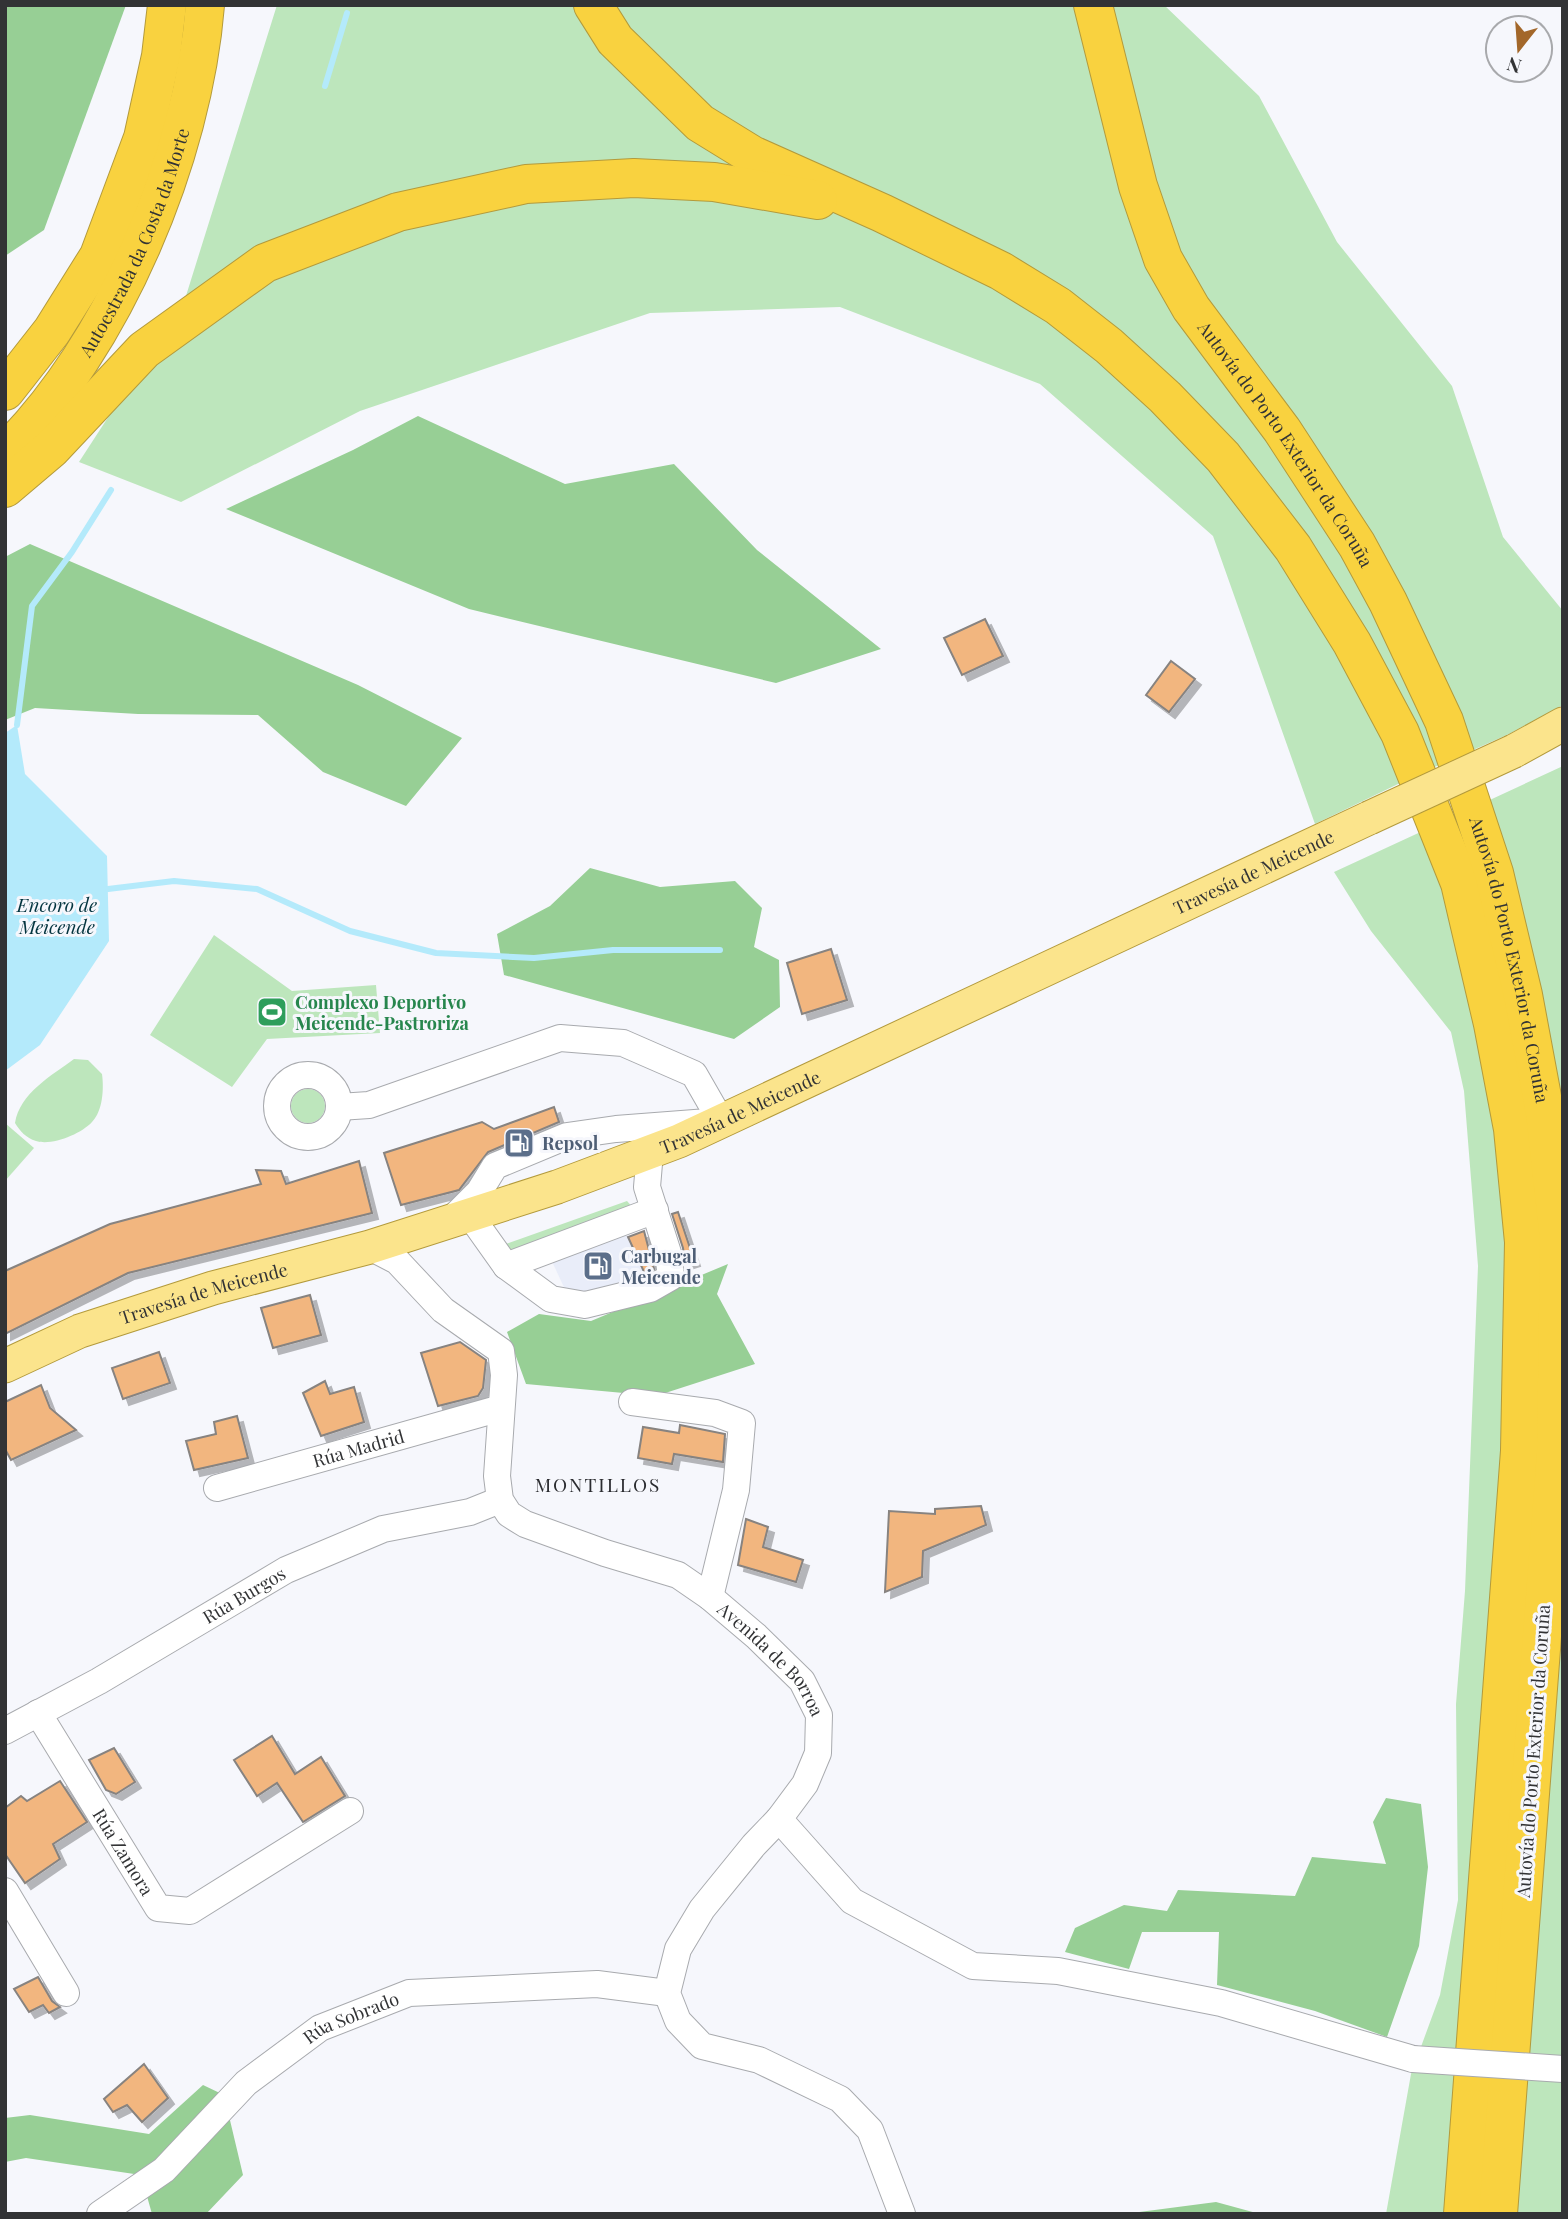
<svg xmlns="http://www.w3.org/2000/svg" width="1568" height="2219" font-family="'Playfair Display',serif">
	<defs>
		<filter id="shadow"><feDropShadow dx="6" dy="6" stdDeviation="0" flood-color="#0004"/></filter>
	</defs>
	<rect width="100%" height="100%" fill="#f6f7fc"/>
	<path fill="#e9edf9" d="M627 1235 647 1278 569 1298 549 1255Z"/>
	<g fill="#bde6bc">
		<path d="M277 5H1164L1259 96 1337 242 1452 386 1503 537 1563 611V705L1509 734 1421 773 1315 824 1213 536 1040 384 840 307 650 313 360 411 181 502 79 462 185 299Z"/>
		<path d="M1563 766V2214H1386L1411 2074 1440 1995 1458 1900 1456 1704 1465 1591 1478 1266 1464 1091 1451 1032 1371 931 1334 872Z"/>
		<path d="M214 935 292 991 376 985 380 1033 267 1039 232 1087 150 1035Z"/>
		<path d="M74 1059 88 1060 102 1074C104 1088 103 1111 92 1122 81 1134 52 1146 36 1141 26 1138 20 1131 15 1123 20 1093 51 1076 74 1059Z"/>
		<circle cx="308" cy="1106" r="17"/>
		<path d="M5 1123 34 1148 5 1181Z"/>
		<path d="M627 1201 634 1209 508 1253 503 1245Z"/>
	</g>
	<g fill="#97cf95">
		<path d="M5 5H126L44 230 5 256Z"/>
		<path d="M418 416 565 484 674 464 757 550 881 649 776 683 469 609 226 509 353 450Z"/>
		<path d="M30 544 358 685 462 738 406 806 323 772 258 715 138 714 35 708 5 720V557Z"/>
		<path d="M590 868 660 887 735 881 762 908 754 947 779 960 780 1007 734 1039 504 975 497 934 550 906Z"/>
		<path d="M728 1264 717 1294 755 1364 656 1396 526 1384 507 1332 539 1314 591 1321Z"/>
		<path d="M1386 1798 1421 1804 1428 1867 1419 1946 1387 2037 1315 2011 1217 1985 1219 1932H1142L1129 1969 1065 1952 1075 1928 1124 1905 1167 1911 1178 1890 1295 1896 1312 1857 1386 1864 1373 1822Z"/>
		<path d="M203 2085 224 2095 243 2175 206 2214H152L141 2175 26 2158 5 2162V2118L30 2115 149 2134Z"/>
		<path d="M1216 2202 1260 2214H1124Z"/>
	</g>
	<path fill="#b4eafb" d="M17 725 25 774 107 856 109 941 40 1045 5 1071V733Z"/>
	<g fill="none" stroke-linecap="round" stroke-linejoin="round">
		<g stroke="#b4eafb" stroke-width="6">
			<path d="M325 86 347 13"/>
			<path d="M17 725 32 606 72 552 111 490"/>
			<path d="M108 889 174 881 257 889 350 931 436 953 534 958 613 950H720"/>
		</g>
	</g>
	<g fill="#f2b67f" stroke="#878380" stroke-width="2" filter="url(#shadow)">
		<path d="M985 619 1003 656 962 675 944 638Z"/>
		<path d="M1171 661 1195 679 1169 712 1146 695Z"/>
		<path d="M831 949 847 1000 802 1014 787 963Z"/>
		<path d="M554 1107 559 1122 488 1152 459 1190 401 1205 384 1153 482 1122 494 1129Z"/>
		<path d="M359 1161 372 1213 128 1273 5 1334V1271L110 1224 261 1184 256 1170 281 1171 286 1184Z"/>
		<path d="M678 1212 694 1260 685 1263 683 1248 672 1214Z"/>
		<path d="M644 1231 654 1269 645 1274 628 1237Z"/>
		<path d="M310 1295 321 1335 273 1348 261 1308Z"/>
		<path d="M460 1342 486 1360 483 1388 478 1396 438 1406 421 1353Z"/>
		<path d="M159 1352 170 1383 123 1399 112 1368Z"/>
		<path d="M325 1381 330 1394 354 1387 364 1422 321 1436 303 1393Z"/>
		<path d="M41 1385 50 1408 76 1430 11 1460 5 1449V1402Z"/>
		<path d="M237 1416 248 1458 194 1470 186 1441 216 1434 214 1422Z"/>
		<path d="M680 1425 725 1434 723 1462 674 1454 672 1464 638 1458 643 1427 679 1433Z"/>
		<path d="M981 1506 986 1525 923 1551 922 1577 885 1592 889 1511 935 1514V1509Z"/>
		<path d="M746 1519 768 1527 763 1547 803 1560 796 1582 738 1565Z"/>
		<path d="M272 1736 295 1774 321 1757 345 1796 303 1822 277 1783 257 1796 234 1760Z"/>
		<path d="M114 1748 135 1782 116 1794 106 1790 89 1760Z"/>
		<path d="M60 1781 87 1822 53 1844 60 1859 25 1883 5 1854V1808L21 1796 27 1801Z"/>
		<path d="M38 1977 52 2001 60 2007 49 2013 43 2005 29 2012 14 1989Z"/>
		<path d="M144 2064 168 2098 142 2122 127 2105 113 2112 104 2099Z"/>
	</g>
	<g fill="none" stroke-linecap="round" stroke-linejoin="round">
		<g stroke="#a8aaae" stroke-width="28">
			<g id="minor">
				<circle cx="308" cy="1106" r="31"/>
				<path d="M339 1107 369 1105 560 1038 623 1043 694 1074 721 1121 616 1129 567 1136 495 1166 479 1192 452 1219"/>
				<path d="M469 1214 506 1266 551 1299 585 1305 650 1289 671 1277 668 1253 647 1187 650 1152"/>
				<path id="s1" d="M370 1247 397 1261 443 1310 501 1351 504 1375 497 1476 500 1500 509 1514 525 1524 605 1553 678 1575 710 1597 756 1636 802 1681 819 1715 818 1753 805 1784 779 1819 754 1845 702 1909 678 1949 667 1993 678 2021 702 2046 759 2060 840 2099 870 2130 902 2214"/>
				<path d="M506 1266 655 1210"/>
				<path d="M632 1402 715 1413 742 1423 736 1490 710 1597"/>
				<path id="s2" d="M217 1488 501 1408"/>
				<path id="s3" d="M38 1713 158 1908 190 1911 350 1811"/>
				<path id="s4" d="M5 1731 99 1681 286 1570 383 1529 470 1512 500 1500"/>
				<path d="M779 1819 852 1901 973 1966 1058 1971 1221 2003 1413 2059"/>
				<path d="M5 1891 66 1993"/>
				<path id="s5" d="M100 2214 164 2170 246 2083 320 2028 409 1993 597 1984 667 1993"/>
			</g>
		</g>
		<g stroke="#b39a3c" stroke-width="35">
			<g id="major">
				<path d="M1514 751 1563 724"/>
				<path id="s6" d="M5 1366 80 1331 213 1288 370 1247 557 1187 679 1141 1369 818"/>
			</g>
		</g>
		<g stroke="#b39a3c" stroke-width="40">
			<g id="highway">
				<path d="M593 5 615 40 700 123 752 155 882 213 1001 271 1058 306 1109 346 1165 397 1223 457 1293 548 1352 643 1400 733 1460 883 1493 1024 1513 1129 1524 1242 1520 1451 1463 2214"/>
				<path id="s7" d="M1093 5 1138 186 1163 259 1191 308 1282 430 1357 545 1388 602 1444 721 1494 873 1523 995 1545 1113 1559 1240 1556 1452 1498 2214"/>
				<path d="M5 391 52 331 99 256 143 138 161 56 167 5"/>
				<path id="s8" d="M5 453C114 346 193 157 205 5"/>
				<path d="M5 488 51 449 144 350 265 263 398 212 526 184 634 178 714 182 818 200"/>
			</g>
		</g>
		<use href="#minor" stroke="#fff" stroke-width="26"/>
		<use href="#major" stroke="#fbe48c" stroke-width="33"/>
		<use href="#highway" stroke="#f9d23f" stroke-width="38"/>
		<g stroke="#a8aaae" stroke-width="28" stroke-linecap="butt">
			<path id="minor-bridge" d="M1413 2059 1563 2069"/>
		</g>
		<g stroke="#b39a3c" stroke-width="35" stroke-linecap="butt">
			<path id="major-bridge" d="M1369 818 1514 751"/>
		</g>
		<use href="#minor-bridge" stroke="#fff" stroke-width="26"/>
		<use href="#major-bridge" stroke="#fbe48c" stroke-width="33"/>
	</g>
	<defs>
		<g id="stadium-square" transform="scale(1.575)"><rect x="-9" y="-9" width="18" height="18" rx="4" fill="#2e9e5b" stroke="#f6f7fc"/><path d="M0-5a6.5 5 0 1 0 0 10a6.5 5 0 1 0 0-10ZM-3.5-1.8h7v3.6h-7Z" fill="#fff"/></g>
		<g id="fuel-square" transform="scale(1.575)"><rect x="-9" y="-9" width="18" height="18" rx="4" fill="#5c6f8a" stroke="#f6f7fc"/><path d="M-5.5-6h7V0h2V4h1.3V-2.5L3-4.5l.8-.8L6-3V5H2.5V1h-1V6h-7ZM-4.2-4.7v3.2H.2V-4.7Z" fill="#fff"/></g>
	</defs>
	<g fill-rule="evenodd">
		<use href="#stadium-square" x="272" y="1012"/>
		<use href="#fuel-square" x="519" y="1143"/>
		<use href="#fuel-square" x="598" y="1266"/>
	</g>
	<g text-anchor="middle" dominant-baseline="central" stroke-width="6" stroke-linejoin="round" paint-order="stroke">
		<g font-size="18" fill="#323335" stroke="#f6f7fc">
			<text stroke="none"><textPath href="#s8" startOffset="250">Autoestrada da Costa da Morte</textPath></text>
			<text stroke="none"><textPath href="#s7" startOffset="486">Autovía do Porto Exterior da Coruña</textPath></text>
			<text stroke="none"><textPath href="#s6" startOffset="1346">Travesía de Meicende</textPath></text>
			<text stroke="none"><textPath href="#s7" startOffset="1054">Autovía do Porto Exterior da Coruña</textPath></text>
			<text stroke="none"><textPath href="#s6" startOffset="779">Travesía de Meicende</textPath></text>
			<text stroke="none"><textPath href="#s6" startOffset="212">Travesía de Meicende</textPath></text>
			<text stroke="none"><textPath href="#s2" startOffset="147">Rúa Madrid</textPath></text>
			<text stroke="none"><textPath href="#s4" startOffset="275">Rúa Burgos</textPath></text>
			<text stroke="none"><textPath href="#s1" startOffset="642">Avenida de Borroa</textPath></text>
			<text transform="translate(1533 1751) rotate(-86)">Autovía do Porto Exterior da Coruña</text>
			<text stroke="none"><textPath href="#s3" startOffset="163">Rúa Zamora</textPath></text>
			<text stroke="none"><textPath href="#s5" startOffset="322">Rúa Sobrado</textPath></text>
		</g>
		<g font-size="18" font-weight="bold" fill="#27864d" stroke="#f6f7fc" text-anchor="start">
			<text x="295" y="1002">Complexo Deportivo<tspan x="295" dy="21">Meicende-Pastroriza</tspan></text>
		</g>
		<g font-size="18" font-weight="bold" fill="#4e5e75" stroke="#f6f7fc" text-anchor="start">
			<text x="542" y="1143">Repsol</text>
			<text x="621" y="1256">Carbugal<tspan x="621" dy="21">Meicende</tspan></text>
		</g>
		<g font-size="19" font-style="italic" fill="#03343f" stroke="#f6f7fc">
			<text x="57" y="904">Encoro de<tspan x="57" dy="22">Meicende</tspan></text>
		</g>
		<g font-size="19" letter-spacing="2" fill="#2b2c30" stroke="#f6f7fc">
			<text x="598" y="1484">MONTILLOS</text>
		</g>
	</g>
	<rect width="1568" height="2219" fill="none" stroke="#323335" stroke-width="14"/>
	<g transform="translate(1519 49) rotate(197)"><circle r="33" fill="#f6f7fc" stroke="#a8a9ac" stroke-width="2"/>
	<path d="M0-5L12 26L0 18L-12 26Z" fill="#a3672a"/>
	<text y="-10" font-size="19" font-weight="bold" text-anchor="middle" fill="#323335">N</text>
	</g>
</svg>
